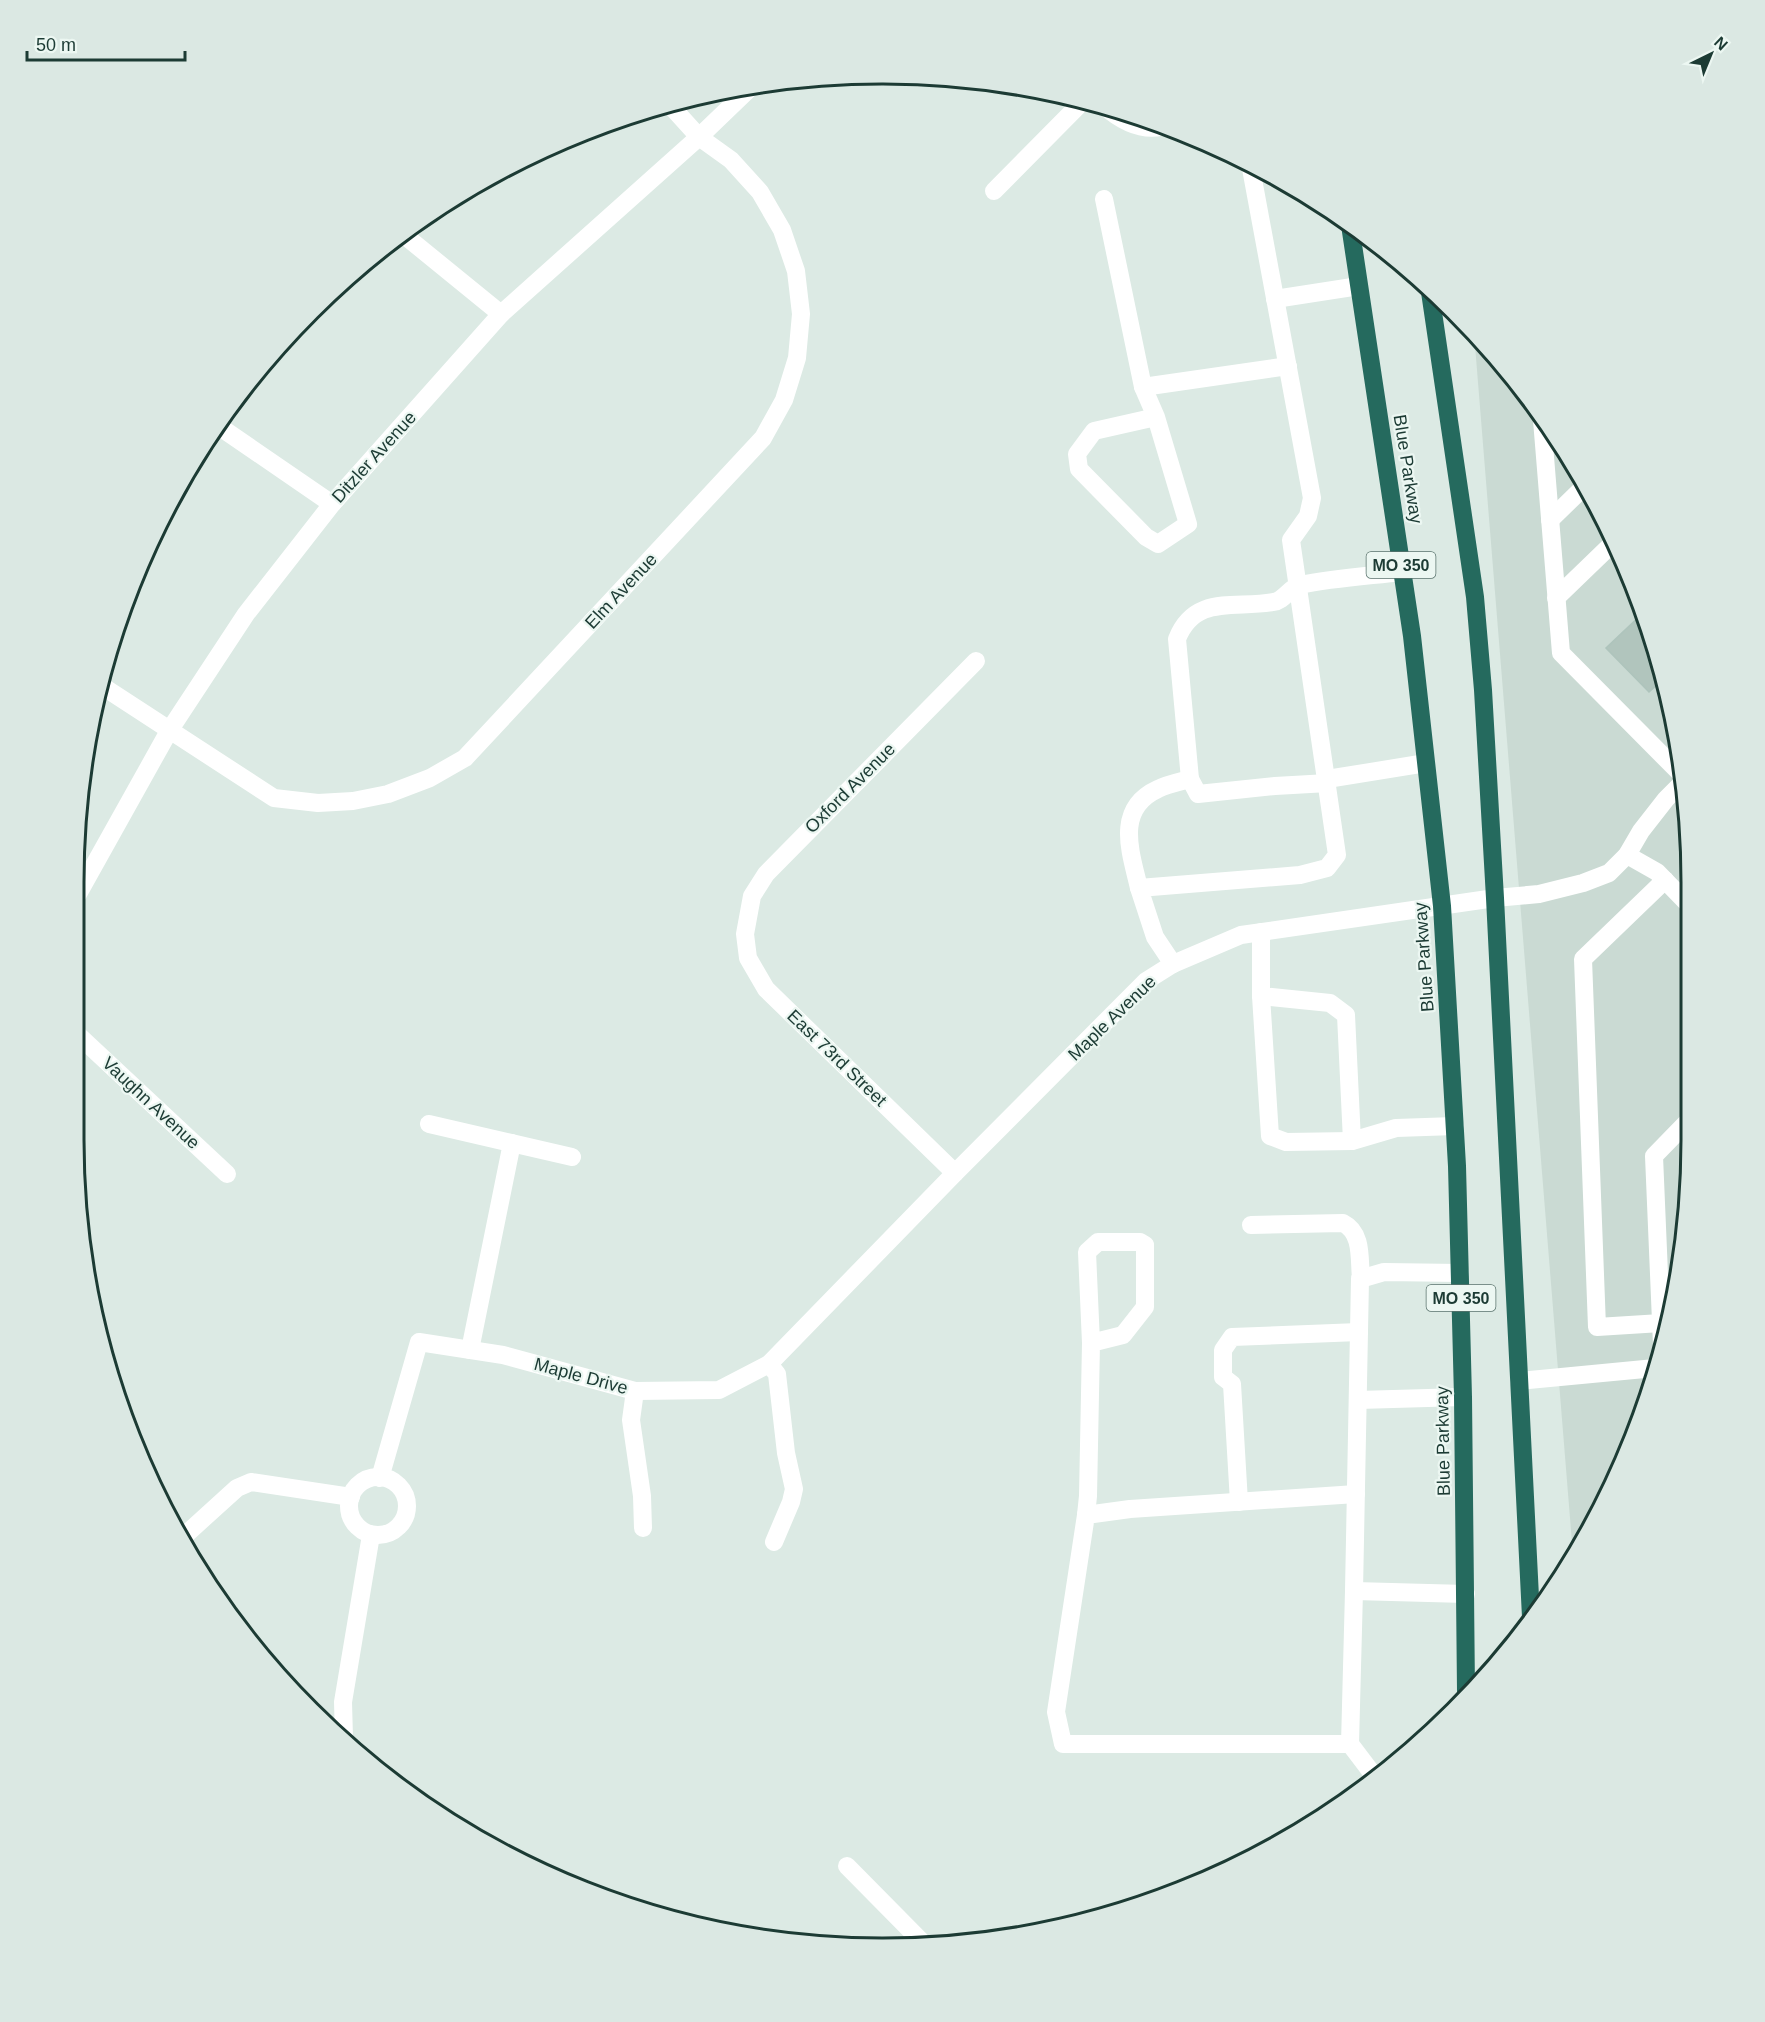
<svg xmlns="http://www.w3.org/2000/svg" width="1765" height="2022" font-family="Helvetica,sans-serif">
	<rect width="100%" height="100%" fill="#dceae4"/>
	<path fill="#cadad3" d="M1474 333 1491 349 1583 478 1649 623 1690 829 1691 1140 1676 1298 1630 1449 1573 1555Z"/>
	<path fill="#b1c5bd" stroke="#aec4bc" stroke-width="1.5" d="M1644 612 1649 623 1660 682 1649 692 1606 648Z"/>
	<g fill="none" stroke-linecap="round" stroke-linejoin="round">
		<g stroke="#fff" stroke-width="18">
			<path d="M1104 106C1120 120 1140 131 1161 127"/>
			<path d="M994 191 1084 100"/>
			<path d="M1104 199 1143 387 1288 366"/>
			<path d="M404 235 501 314"/>
			<path d="M1275 299 1359 286"/>
			<path d="M1143 387 1156 417 1188 524 1158 544 1146 537 1079 469 1077 454 1094 431 1156 417"/>
			<path d="M1542 420 1561 653 1678 771"/>
			<path d="M217 425 332 504"/>
			<path d="M1550 520 1586 485"/>
			<path d="M1556 598 1613 543"/>
			<path d="M102 686 274 798 318 803 353 801 388 794 430 778 465 758 763 438 784 400 797 358 801 314 796 271 782 230 760 192 731 160 699 137 670 105"/>
			<path d="M1190 779 1198 794 1275 786 1328 783"/>
			<path d="M1327 779 1426 763"/>
			<path d="M1627 855 1657 872 1690 906"/>
			<path d="M1139 888C1131 853 1114 809 1158 789 1168 784 1179 782 1190 779L1177 639C1195 594 1235 609 1273 602 1284 601 1290 587 1300 585 1333 578 1368 576 1402 572"/>
			<path d="M78 894 169 731 246 614 332 504 501 314 699 137 751 87"/>
			<path d="M1261 932V996L1330 1003 1346 1015 1352 1141 1396 1128 1455 1126"/>
			<path d="M1173 964 1155 937 1139 888 1300 875 1327 868 1337 855 1291 540 1308 516 1312 498 1250 163"/>
			<path d="M1261 996 1270 1136 1286 1142 1352 1141"/>
			<path d="M76 1033 227 1174"/>
			<path d="M429 1124 572 1157"/>
			<path d="M955 1173 766 989 748 958 745 934 752 896 766 874 976 661"/>
			<path d="M1251 1225 1343 1223C1363 1233 1359 1259 1361 1279"/>
			<path d="M1460 1273 1384 1272 1360 1279 1354 1591 1466 1594"/>
			<path d="M1661 1323 1597 1327 1583 959 1665 880"/>
			<path d="M1662 1345 1654 1156 1691 1118"/>
			<path d="M470 1350 512 1143"/>
			<path d="M769 1364 777 1374 786 1453 794 1489 791 1502 774 1542"/>
			<path d="M1519 1381 1655 1368"/>
			<path d="M635 1391 631 1420 642 1496 643 1528"/>
			<path d="M1358 1400 1463 1397"/>
			<circle cx="378" cy="1506" r="29"/>
			<path d="M380 1478 419 1342 503 1355 635 1391 719 1390 769 1364 955 1173 1146 981 1173 964 1241 935 1495 898 1539 894 1583 883 1609 873 1627 855 1641 831 1666 799 1681 784"/>
			<path d="M1239 1502 1232 1384 1223 1377V1350L1232 1337 1359 1332"/>
			<path d="M1086 1515 1088 1496 1091 1343 1123 1335 1145 1307V1245L1140 1242H1098L1087 1252 1091 1343"/>
			<path d="M183 1537 237 1488 251 1482 351 1497"/>
			<path d="M1354 1591 1350 1744 1375 1777"/>
			<path d="M344 1738 343 1702 371 1535"/>
			<path d="M1350 1744H1063L1056 1712 1086 1515 1130 1509 1356 1494"/>
			<path d="M847 1866 926 1946"/>
		</g>
		<g stroke="#256a5e" stroke-width="18">
			<path d="M1350 225 1412 636 1442 906 1457 1166 1463 1397 1466 1691"/>
			<path d="M1430 292 1475 597 1483 690 1495 898 1531 1617"/>
		</g>
	</g>
	<g text-anchor="middle" dominant-baseline="central" stroke-width="4.5" stroke-linejoin="round" paint-order="stroke">
		<g fill="#ecf7f2" stroke="#5a736d" stroke-width="1.5">
			<rect x="1366.5" y="552" width="69" height="26" rx="4.5"/>
			<rect x="1426.5" y="1285" width="69" height="26" rx="4.5"/>
		</g>
		<g font-size="16" font-weight="bold" fill="#1c3b34">
			<text x="1401" y="565">MO 350</text>
			<text x="1461" y="1298">MO 350</text>
		</g>
		<g font-size="18" fill="#1c3b34" stroke="#ecf7f2">
			<text transform="translate(374 457) rotate(-48)">Ditzler Avenue</text>
			<text transform="translate(1408 469) rotate(81)">Blue Parkway</text>
			<text transform="translate(621 591) rotate(-47)">Elm Avenue</text>
			<text transform="translate(850 788) rotate(-45)">Oxford Avenue</text>
			<text transform="translate(1424 957) rotate(-94)">Blue Parkway</text>
			<text transform="translate(1112 1018) rotate(-44)">Maple Avenue</text>
			<text transform="translate(837 1058) rotate(44)">East 73rd Street</text>
			<text transform="translate(151 1103) rotate(43)">Vaughn Avenue</text>
			<text transform="translate(581 1376) rotate(15)">Maple Drive</text>
			<text transform="translate(1443 1441) rotate(-91)">Blue Parkway</text>
		</g>
	</g>
	<path d="M0 0H1765V2022H0ZM882 84H883A798 798 0 0 1 1681 882V1140A798 798 0 0 1 883 1938H882A798 798 0 0 1 84 1140V882A798 798 0 0 1 882 84Z" fill="#dbe8e3" fill-rule="evenodd"/>
	<path fill="none" stroke="#1c3b34" stroke-width="3" d="M882 84H883A798 798 0 0 1 1681 882V1140A798 798 0 0 1 883 1938H882A798 798 0 0 1 84 1140V882A798 798 0 0 1 882 84Z"/>
	<g transform="translate(1711 54) rotate(43)" stroke="#ecf7f2" stroke-width="4.5" paint-order="stroke">
	<path d="M0-4.5L10 22L0 15L-10 22Z" fill="#1c3b34"/>
	<text y="-9" font-size="16" font-weight="bold" text-anchor="middle" fill="#1c3b34">N</text>
	</g>
	<path d="M27 51v9h158v-9" fill="none" stroke="#1c3b34" stroke-width="3"/>
	<text x="36" y="51" font-size="18" fill="#1c3b34" stroke="#ecf7f2" stroke-width="4.5" paint-order="stroke">50 m</text>
</svg>
